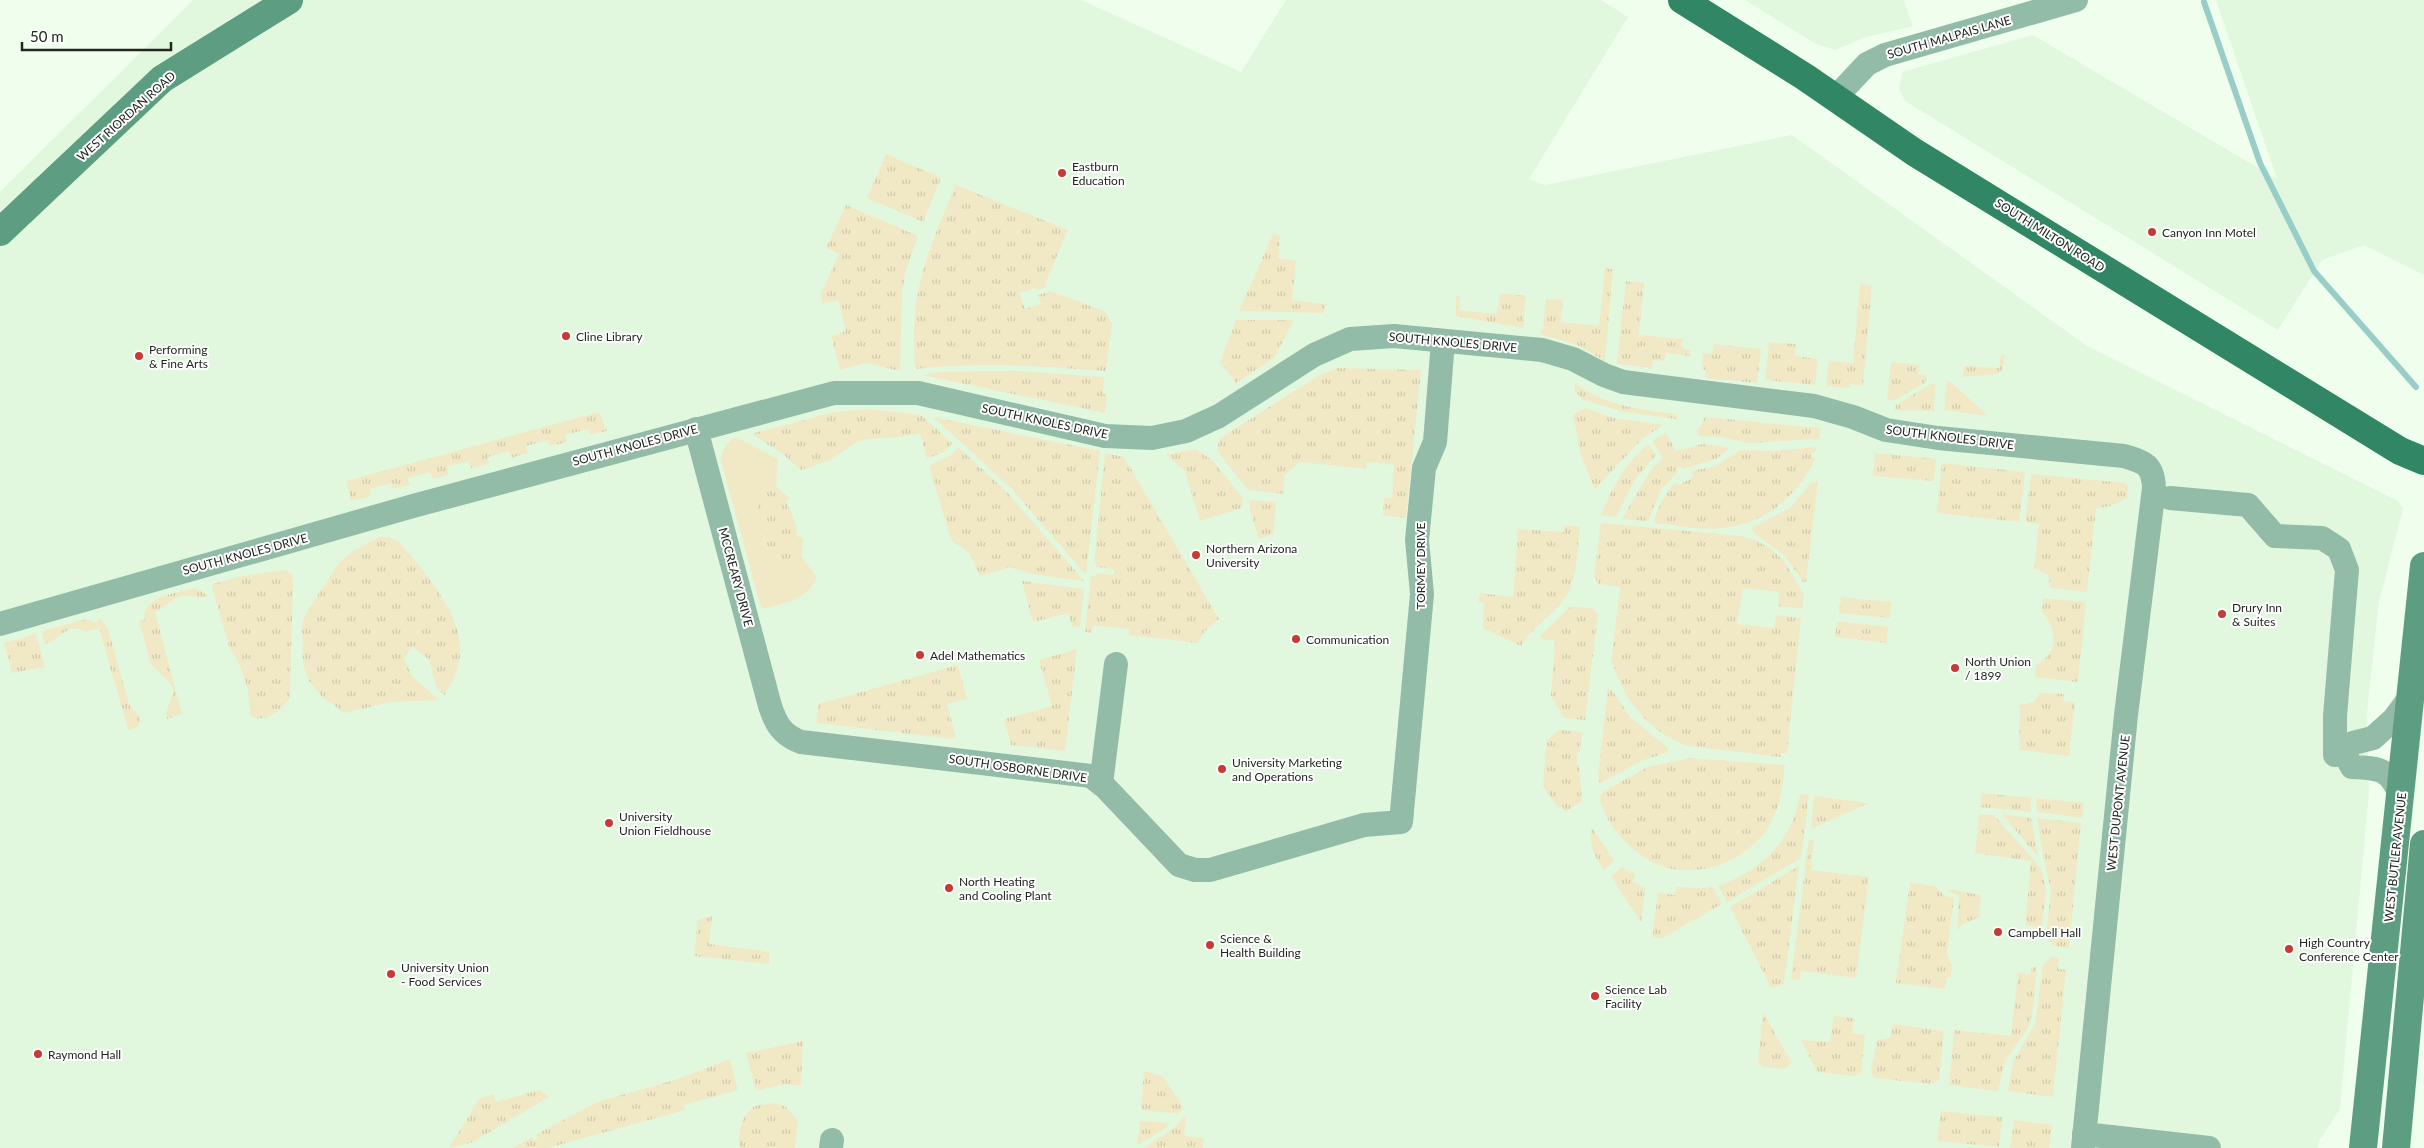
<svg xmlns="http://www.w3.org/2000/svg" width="2424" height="1148" font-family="Lato,sans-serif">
	<defs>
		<pattern id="grass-tufts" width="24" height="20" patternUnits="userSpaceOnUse" patternTransform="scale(1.25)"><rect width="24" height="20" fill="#f1e9c6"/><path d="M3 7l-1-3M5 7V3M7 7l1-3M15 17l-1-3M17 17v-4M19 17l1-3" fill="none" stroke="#cec8aa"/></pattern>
	</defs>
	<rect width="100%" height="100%" fill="#f0feee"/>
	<g fill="#e1f8de">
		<path d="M193 0H1081L1241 72 1286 0H1601L1628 17 1529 179 1545 185 1792 135 2087 346 2398 501 2403 509 2379 602 2367 712 2369 792 2340 1109 2319 1141 2318 1148H0V192Z"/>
		<path d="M1745 0H1903L1913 26 1866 37 1835 50 1816 44Z"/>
		<path d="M2216 0H2424V275L2364 245 2322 260 2278 330 1905 101 1899 89 1902 72 2033 35 2277 179Z"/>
	</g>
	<g fill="url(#grass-tufts)">
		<path d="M886 154 941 178 923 222 867 198Z"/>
		<path d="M956 185 1068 230 1045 284 1048 287 1037 290 1036 288 1019 293 1025 309 1041 304 1038 295 1051 291 1106 312 1112 324 1106 371C1042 366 979 362 916 369 913 361 915 348 914 339 913 281 934 237 956 185Z"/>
		<path d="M846 205 918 236 906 270 902 292 900 371 866 363 840 370 831 336 846 331 838 300 823 304 821 294 839 254 826 248Z"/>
		<path d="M1274 232 1280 237 1278 258 1296 261 1292 300 1326 304 1323 313 1239 311Z"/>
		<path d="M1605 268 1613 269 1605 361 1577 345 1540 334 1541 329 1543 330 1546 299 1563 300 1561 322 1599 326Z"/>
		<path d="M1626 281 1644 283 1639 335 1683 339 1682 349 1691 350 1690 356 1666 353 1664 361 1653 360 1652 368 1617 364Z"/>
		<path d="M1860 284 1872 286 1863 386 1850 384V388L1826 386 1829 361 1853 363Z"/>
		<path d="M1500 293 1526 296 1523 328 1456 316V296H1460L1459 310 1497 314Z"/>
		<path d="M1236 320H1294L1274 358 1236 383 1220 362Z"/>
		<path d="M1769 342 1796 344 1795 356 1818 359 1815 385 1765 380Z"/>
		<path d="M1714 344 1761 349 1757 383 1705 378 1706 370 1702 369 1703 353 1712 354Z"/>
		<path d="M2001 354 2005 355 2002 370 1997 374 1963 377 1964 366 1999 368Z"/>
		<path d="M1891 362 1919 365 1918 374 1927 375 1926 382 1895 400H1887Z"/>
		<path d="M1338 368 1421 370 1406 518 1383 515 1384 498H1392L1394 465 1367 462 1366 469 1300 462 1284 476V494L1248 490 1217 451 1219 439 1318 376Z"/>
		<path d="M1017 371 1104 377 1103 394 1107 395 1105 413 922 375 939 372Z"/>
		<path d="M1947 381H1950L1988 416 1944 410Z"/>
		<path d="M1575 383C1606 406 1640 410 1677 414V419L1624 412 1583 400 1575 391Z"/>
		<path d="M1931 384H1935L1934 411 1895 410 1896 405Z"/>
		<path d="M1585 408 1614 418 1663 425 1642 439 1595 489 1581 457 1573 414Z"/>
		<path d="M869 409 921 415 952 443 947 450 927 459 920 433 900 437 868 439 857 442 828 461 801 470 780 452 753 435 754 433 835 412Z"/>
		<path d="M599 412 607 431 590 435 588 429 565 435 567 442 550 446 548 440 526 446 528 453 511 458 509 451 488 457 489 464 471 468 469 461 447 467 449 475 433 479 430 472 408 478 410 485 393 489 391 483 370 489 371 496 351 501 346 481Z"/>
		<path d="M933 417 1100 451 1086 575 1011 488Z"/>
		<path d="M1705 417 1820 428 1819 439 1748 443 1720 437 1699 436 1696 430 1700 427Z"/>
		<path d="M1666 433 1676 451 1702 444 1727 447 1728 450 1716 459 1683 469 1681 466 1676 470 1678 472 1661 489 1648 521 1622 519 1650 471 1663 458 1652 441Z"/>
		<path d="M1648 444 1656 455 1636 478 1616 517 1601 515C1612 487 1625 464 1648 444Z"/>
		<path d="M958 447 1006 491 1084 581 1032 574 1011 567 980 576 969 553 951 540 929 466 951 455Z"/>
		<path d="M1816 447V451L1811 454 1813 458H1816C1797 496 1767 523 1723 528 1701 531 1676 525 1654 523 1657 507 1665 495 1675 482L1679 485 1693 477 1692 471 1716 466 1740 450 1773 451Z"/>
		<path d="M1196 449 1212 460 1243 498 1242 508 1200 521 1185 471 1166 455Z"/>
		<path d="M1105 453 1124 457 1219 619 1204 632 1198 643 1129 635V629L1093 625 1092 633 1085 632 1091 576H1096V573L1114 575V569L1096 567 1097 564H1094Z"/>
		<path d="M1875 453 1936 459 1934 481 1873 476Z"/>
		<path d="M1942 463 2025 472 2019 522 1937 513Z"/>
		<path d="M2031 474 2125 483 2128 485 2127 497C2118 504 2107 508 2096 508L2087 592 2051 588 2048 575 2034 568 2039 524 2025 522Z"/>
		<path d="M1818 481 1806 582H1803L1785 556 1754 533 1752 528 1790 508 1811 483Z"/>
		<path d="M766 488C792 493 807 543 790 562 764 564 744 502 766 488Z"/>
		<path d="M1250 500 1276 502 1273 534 1259 539 1250 510Z"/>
		<path d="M1601 523 1741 536 1755 540 1770 548 1784 561 1804 595 1802 609 1778 606 1779 592 1743 588 1737 624 1774 628 1776 615 1801 618 1787 753H1781V757L1688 746C1650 733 1625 702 1613 664H1611L1620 587 1599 584 1594 577Z"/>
		<path d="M1564 525 1580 527C1577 553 1578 586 1559 606 1546 620 1531 629 1521 646L1483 628 1484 604 1478 601 1480 593 1513 597 1518 529 1564 532Z"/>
		<path d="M379 537H389L399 542C426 574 471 622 458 667 455 677 449 686 445 695L437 689 429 660 413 647 404 658 411 675 439 700 390 702 345 713 323 698 309 681 303 664 302 623 306 613 338 564 350 553Z"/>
		<path d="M285 570 292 574 293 580 290 698C280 711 266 724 250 716 252 699 242 661 230 650L212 587 213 584 242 576Z"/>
		<path d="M1022 581 1084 589 1080 626 1073 628 1068 613 1033 622Z"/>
		<path d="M195 588 209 596C198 600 192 594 182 596 171 599 165 608 155 612L182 714 167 719 166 713 173 693 171 684 151 665 139 621 145 620C140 596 178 593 195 588Z"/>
		<path d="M1841 597 1891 602 1890 618 1839 613Z"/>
		<path d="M2043 598 2086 602 2078 682 2035 677 2036 665C2059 653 2058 630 2042 612Z"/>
		<path d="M1571 606 1594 609 1598 614 1585 720 1564 718 1551 696 1555 641 1542 639 1540 636Z"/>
		<path d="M100 618 108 629 129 704 140 717 139 725 131 730 128 729 99 628 86 632C67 621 61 640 45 644L42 633 46 630 87 619 96 623Z"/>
		<path d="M1837 621 1888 627 1887 643 1835 637Z"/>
		<path d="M36 634 45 667 12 673 4 643Z"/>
		<path d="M1077 649 1065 751 1011 745 1004 719 1052 706 1039 660Z"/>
		<path d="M958 665 967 699 947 704 956 737 953 739 817 723 818 704Z"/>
		<path d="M1608 689 1612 690 1630 717 1668 748V752L1641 761 1600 784 1598 774Z"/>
		<path d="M2040 693 2064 694 2063 701 2075 702 2069 756 2019 750 2020 705 2033 702Z"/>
		<path d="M1559 730 1582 732 1580 752H1578L1577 764 1579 766 1582 801 1565 812 1562 806 1558 808 1543 786 1547 740Z"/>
		<path d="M1690 758 1785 765C1783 786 1780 806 1770 824 1749 862 1692 883 1652 862 1639 855 1627 844 1617 833 1610 823 1600 808 1600 795L1604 791 1648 767Z"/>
		<path d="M1982 793 2031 798V812L1980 807Z"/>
		<path d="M1800 794 1809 795 1801 858 1727 902 1718 886C1760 871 1794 840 1800 794Z"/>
		<path d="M1814 796 1869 803 1811 829Z"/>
		<path d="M2036 798 2084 803 2082 818 2037 812Z"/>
		<path d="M1979 814 1994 815 2039 866 2043 874 2046 892 2041 933 2036 932V927L2025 925 2031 861 1975 853Z"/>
		<path d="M2002 814 2031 818 2038 857Z"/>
		<path d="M2037 818 2081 823 2069 948 2053 946 2046 937 2051 890 2042 850Z"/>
		<path d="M1591 827 1615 861 1604 870C1593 855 1589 845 1591 827Z"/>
		<path d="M1809 839 1814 840 1811 870 1869 877 1856 978 1801 971 1800 980 1791 979Z"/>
		<path d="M1799 866 1784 984 1771 988 1730 907Z"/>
		<path d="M1622 867 1636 875 1632 881 1645 888 1641 922 1611 877Z"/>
		<path d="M1910 882 1937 887 1944 896 1954 898 1947 954 1952 966 1951 977H1947L1945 989 1896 983Z"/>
		<path d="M1712 886 1722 904 1662 938H1652L1658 893 1675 895 1676 887 1703 888Z"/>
		<path d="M1948 889 1981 895 1979 917 1963 924 1957 931 1959 896 1948 891Z"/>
		<path d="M712 916 709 944 769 952V964L694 956 698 920Z"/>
		<path d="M2052 957 2059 958 2058 969 2066 970 2053 1097 2008 1091 2013 1062 2035 1024 2043 965Z"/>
		<path d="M2032 967H2037L2032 1015 2028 1028 2005 1061 1998 1091 1949 1085 1954 1030 2011 1036 2018 973 2031 974Z"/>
		<path d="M1763 1012 1792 1063 1785 1069 1763 1067 1758 1062Z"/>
		<path d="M1834 1016 1854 1018 1852 1033 1865 1035 1861 1073 1854 1076 1817 1072 1801 1040 1830 1042Z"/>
		<path d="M1893 1024 1944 1031 1939 1080 1932 1084 1874 1078 1871 1072 1877 1040 1890 1038Z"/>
		<path d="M803 1041 801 1086 785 1084 756 1091 746 1053Z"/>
		<path d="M730 1059 738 1090 684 1105 685 1110 548 1148H512L532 1137 534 1140 538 1139 537 1134 597 1102 678 1079Z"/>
		<path d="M1144 1071 1163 1076 1183 1107 1179 1114 1141 1110Z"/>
		<path d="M540 1090 549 1097 473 1142 449 1148 479 1099 494 1094 496 1102Z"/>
		<path d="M776 1103 786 1107 798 1121 795 1148H740C737 1135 742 1111 756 1106 762 1104 770 1104 776 1103Z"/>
		<path d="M1941 1111 2002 1117 1999 1147 1937 1141Z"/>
		<path d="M1186 1114 1184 1136 1203 1138V1148H1144L1174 1128Z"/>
		<path d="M2014 1120 2052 1125 2049 1148H2010Z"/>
		<path d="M1140 1121 1170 1123 1163 1130 1137 1145Z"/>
	</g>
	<path fill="#f1e9c6" d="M736 437 778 459 776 486 789 498 785 503 775 492 766 488C744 501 764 564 789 562L796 552 797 536 803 539 801 556 817 577C808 599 788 602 767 608H762L760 604 721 461C722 449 726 443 736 437Z"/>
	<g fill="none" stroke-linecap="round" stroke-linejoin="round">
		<path stroke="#99cec8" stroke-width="6" d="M2204 2 2260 163 2314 271 2416 387"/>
		<g stroke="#93bca8" stroke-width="24">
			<path d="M1836 97 1867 64 1885 55 2076 0"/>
			<path d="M696 429 770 706C776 724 782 735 801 742L1091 776 1105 787 1179 865 1195 870H1210L1364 825 1401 822 1422 594 1417 540 1424 468 1435 442 1443 341"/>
			<path d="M2170 498 2248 505 2275 536 2322 538 2339 549 2347 570 2335 716V755L2344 753 2353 743 2373 738 2394 719 2411 696"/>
			<path d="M0 624 413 506 834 393H918L1105 436 1152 438 1186 431 1219 416 1314 355 1350 339 1394 336 1542 350 1573 359 1604 375 1623 382 1814 406 1853 417 1886 430 1938 438 2124 456C2144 462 2153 464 2154 488L2126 715 2083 1148"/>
			<path d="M2344 753 2352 767C2381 768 2389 769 2401 796"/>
			<path d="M1101 784 1116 664"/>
			<path d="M2084 1134 2209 1148"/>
			<path d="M831 1148 832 1140"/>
		</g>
		<g stroke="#5d9d81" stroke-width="28">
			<path d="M0 232 162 79 289 0"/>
			<path d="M2363 1148 2424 566"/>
			<path d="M2396 1148 2424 844"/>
		</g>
		<path stroke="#308665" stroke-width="28" d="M1682 0 1805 77 1914 152 2400 451 2424 461"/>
	</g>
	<g fill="#c83a33" stroke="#fff" stroke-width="2">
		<circle cx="1062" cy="173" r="5"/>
		<circle cx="2152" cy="232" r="5"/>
		<circle cx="566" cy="336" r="5"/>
		<circle cx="139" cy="356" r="5"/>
		<circle cx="1196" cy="555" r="5"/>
		<circle cx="2222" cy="614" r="5"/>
		<circle cx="1296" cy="639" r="5"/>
		<circle cx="920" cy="655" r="5"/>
		<circle cx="1955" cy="668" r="5"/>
		<circle cx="1222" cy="769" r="5"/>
		<circle cx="609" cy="823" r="5"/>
		<circle cx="949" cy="888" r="5"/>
		<circle cx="1998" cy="932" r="5"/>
		<circle cx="1210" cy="945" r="5"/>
		<circle cx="2289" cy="949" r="5"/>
		<circle cx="391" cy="974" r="5"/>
		<circle cx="1595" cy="996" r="5"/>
		<circle cx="38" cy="1054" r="5"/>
	</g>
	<g text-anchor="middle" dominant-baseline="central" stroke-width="4" stroke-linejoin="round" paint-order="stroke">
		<g font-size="12" fill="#212720" stroke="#fff">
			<text transform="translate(1949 37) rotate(-16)">SOUTH MALPAIS LANE</text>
			<text transform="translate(126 116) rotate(-42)">WEST RIORDAN ROAD</text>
			<text transform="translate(2050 235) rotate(32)">SOUTH MILTON ROAD</text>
			<text transform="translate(1453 342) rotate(5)">SOUTH KNOLES DRIVE</text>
			<text transform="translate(1045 421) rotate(12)">SOUTH KNOLES DRIVE</text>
			<text transform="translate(1950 437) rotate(7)">SOUTH KNOLES DRIVE</text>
			<text transform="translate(635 445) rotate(-15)">SOUTH KNOLES DRIVE</text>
			<text transform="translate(245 554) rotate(-15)">SOUTH KNOLES DRIVE</text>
			<text transform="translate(1420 566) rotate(-90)">TORMEY DRIVE</text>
			<text transform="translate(736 577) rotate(75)">MCCREARY DRIVE</text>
			<text transform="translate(1018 768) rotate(8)">SOUTH OSBORNE DRIVE</text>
			<text transform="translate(2118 803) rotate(-84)">WEST DUPONT AVENUE</text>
			<text transform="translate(2395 857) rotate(-84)">WEST BUTLER AVENUE</text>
		</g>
		<g font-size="12" fill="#212720" stroke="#fff" text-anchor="start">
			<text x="1072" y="166">Eastburn<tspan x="1072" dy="14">Education</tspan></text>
			<text x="2162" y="232">Canyon Inn Motel</text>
			<text x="576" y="336">Cline Library</text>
			<text x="149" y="349">Performing<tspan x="149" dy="14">&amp; Fine Arts</tspan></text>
			<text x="1206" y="548">Northern Arizona<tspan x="1206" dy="14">University</tspan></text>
			<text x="2232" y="607">Drury Inn<tspan x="2232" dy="14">&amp; Suites</tspan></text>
			<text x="1306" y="639">Communication</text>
			<text x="930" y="655">Adel Mathematics</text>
			<text x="1965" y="661">North Union<tspan x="1965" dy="14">/ 1899</tspan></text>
			<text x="1232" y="762">University Marketing<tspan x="1232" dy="14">and Operations</tspan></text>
			<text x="619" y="816">University<tspan x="619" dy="14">Union Fieldhouse</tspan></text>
			<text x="959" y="881">North Heating<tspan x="959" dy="14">and Cooling Plant</tspan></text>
			<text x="2008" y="932">Campbell Hall</text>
			<text x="1220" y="938">Science &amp;<tspan x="1220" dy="14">Health Building</tspan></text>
			<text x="2299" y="942">High Country<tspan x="2299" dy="14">Conference Center</tspan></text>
			<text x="401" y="967">University Union<tspan x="401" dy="14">- Food Services</tspan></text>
			<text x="1605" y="989">Science Lab<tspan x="1605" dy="14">Facility</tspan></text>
			<text x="48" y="1054">Raymond Hall</text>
		</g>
	</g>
	<path d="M22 42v8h149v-8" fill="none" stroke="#212720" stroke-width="2.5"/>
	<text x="30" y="42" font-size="15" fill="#212720" stroke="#ffffff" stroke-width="4" paint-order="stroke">50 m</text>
</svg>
